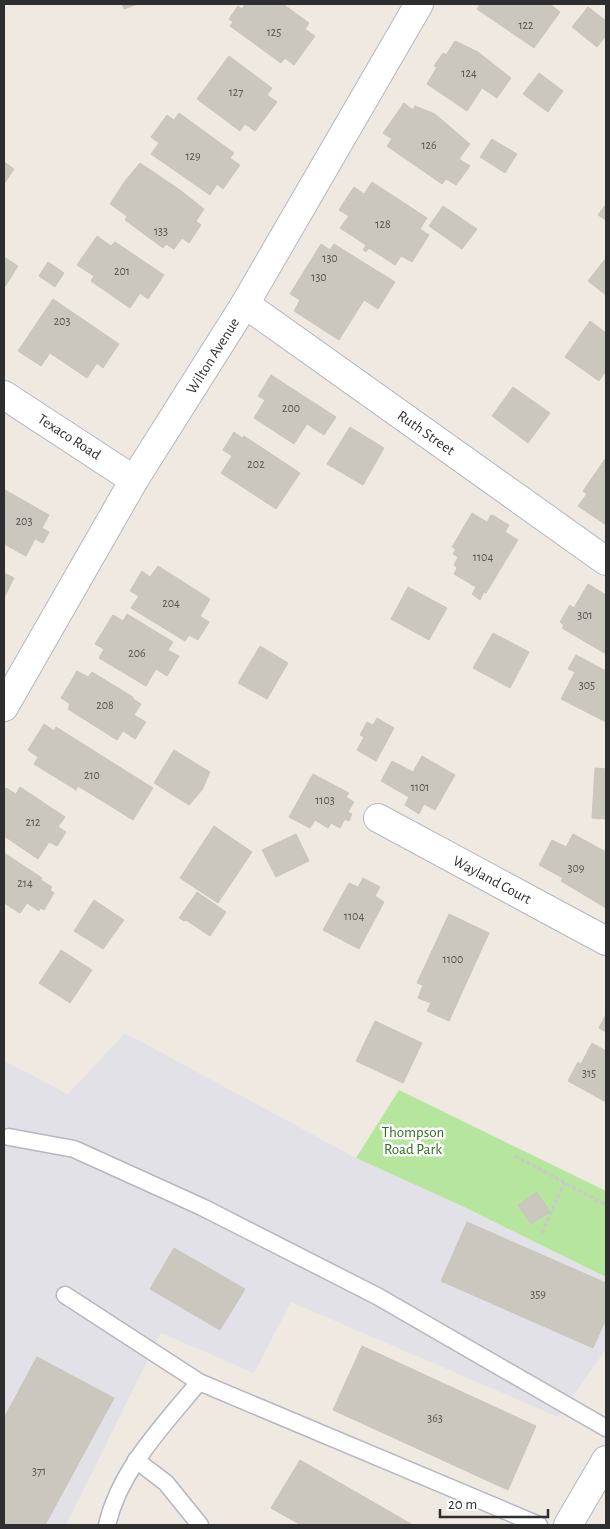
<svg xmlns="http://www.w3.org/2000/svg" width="610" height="1529" font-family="'Alegreya Sans',sans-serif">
	<rect width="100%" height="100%" fill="#efe9e1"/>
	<path fill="#e3e1e8" d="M125 1033 356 1158 462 1206 606 1277V1349L558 1417 291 1302 254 1373 161 1333 66 1525H4V1061L68 1094Z"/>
	<path fill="#b6e59e" d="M399 1090 606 1191V1277L462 1206 356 1158Z"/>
	<g fill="#cbc7bf" stroke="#cbc5ba">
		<path d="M122 4H138L124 9Z"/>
		<path d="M245 4H283L309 23 305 29 315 36 294 65 285 58 281 63 230 26 233 22 229 19 238 6 242 9Z"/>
		<path d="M480 4H550L560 12 534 48 477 9Z"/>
		<path d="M588 7 606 21V38L605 37 597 47 572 27Z"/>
		<path d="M455 41 478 52 511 78 497 98 482 88 467 111 427 84 437 67 434 66 436 63 443 53 446 55Z"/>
		<path d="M229 56 272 88 267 95 277 102 255 131 245 124 240 131 197 99Z"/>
		<path d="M539 73 563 91 548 112 523 94Z"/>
		<path d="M404 103 413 110 415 106 435 114 470 144 459 159 470 166 456 185 446 179 442 184 387 146 392 139 383 133Z"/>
		<path d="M179 113 234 153 230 158 240 165 223 189 217 184 210 195 151 154 159 143 151 137 167 115 174 120Z"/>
		<path d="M492 139 517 154 505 173 480 157Z"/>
		<path d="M4 162 14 169 4 184Z"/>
		<path d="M140 163 180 190 204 209 196 221 201 225 189 243 182 238 174 249 166 244 163 248 125 220 127 216 110 204 125 181Z"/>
		<path d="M372 182 427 218 420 229 429 235 412 262 401 256 395 265 369 248 366 252 363 250 366 245 340 228 349 216 339 210 348 196 354 187 364 194Z"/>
		<path d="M606 204V220L598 215Z"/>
		<path d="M443 206 477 229 462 249 429 226Z"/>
		<path d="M97 236 111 246 115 242 164 275 148 299 140 293 130 308 91 281 94 276 77 265Z"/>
		<path d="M321 244 330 250 334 244 395 282 378 309 364 300 339 340 294 311 300 300 290 294Z"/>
		<path d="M4 257 18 266 4 288Z"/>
		<path d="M606 258V295L588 281Z"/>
		<path d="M48 262 64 273 55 287 39 276Z"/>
		<path d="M53 299 119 344 103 368 97 363 87 378 50 353 41 366 18 351Z"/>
		<path d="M590 321 606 333V371L599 381 565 357Z"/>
		<path d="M271 375 336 417 324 435 307 424 294 444 254 418 265 400 258 396Z"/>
		<path d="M513 387 550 413 528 443 492 416Z"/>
		<path d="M350 427 384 448 363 485 327 464Z"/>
		<path d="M234 432 242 438 244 436 300 473 276 509 221 473 232 456 223 450Z"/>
		<path d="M605 459 606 460V525L578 506 587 494 583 491Z"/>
		<path d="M5 490 49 515 42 528 49 532 43 543 35 539 26 556 4 544Z"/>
		<path d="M472 513 487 522 491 515 494 516 509 525 505 532 518 540 486 593 484 592 480 600 472 594 476 587 454 574 457 568 454 565 458 557 453 554 456 549 452 547Z"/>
		<path d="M158 566 210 599 200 616 209 622 198 640 189 635 185 641 131 608 139 596 130 591 142 571 150 577Z"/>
		<path d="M4 573 14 578 4 598Z"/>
		<path d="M588 584 606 595V654L562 628 564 625 560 622 570 605 574 608Z"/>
		<path d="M408 587 447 608 429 640 391 619Z"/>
		<path d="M127 614 173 642 168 650 179 656 167 676 156 669 146 686 99 658 104 649 95 644 113 615 123 621Z"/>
		<path d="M493 633 529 652 510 688 473 668Z"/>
		<path d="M260 646 288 663 267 699 238 683Z"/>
		<path d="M576 655 606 671V722L561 699 575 672 568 669Z"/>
		<path d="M77 671 88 677 92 672 133 697V699L141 704 134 715 146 722 135 739 123 731 117 740 68 709 70 704 61 698Z"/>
		<path d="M377 718 394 728 376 761 357 750 364 737 360 735 367 722 373 725Z"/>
		<path d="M44 724 54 731 56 727 153 788 133 820 78 786 76 790 34 764 38 757 28 750Z"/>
		<path d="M174 750 210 772 202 790 189 805 154 783Z"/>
		<path d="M422 756 455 775 435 810 424 804 419 814 405 805 409 797 381 781 392 761 413 772Z"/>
		<path d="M595 768 606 769V819L592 818Z"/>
		<path d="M313 774 349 793 346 797 354 802 348 812 352 814 349 821 345 819 340 828 331 823 328 828 315 820 310 828 289 817Z"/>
		<path d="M20 787 65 817 58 827 66 832 57 846 49 842 38 859 4 836V791L6 788 16 794Z"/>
		<path d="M214 826 252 852 218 903 180 878Z"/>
		<path d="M296 834 309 861 276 877 262 850Z"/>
		<path d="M573 834 606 852V908L561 881 563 878 539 865 552 840 566 847Z"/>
		<path d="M4 853 42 878 41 880 52 887 50 890 54 893 44 910 40 908 39 911 27 903 20 913 4 903Z"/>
		<path d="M363 878 380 887 375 896 384 902 359 949 323 930 349 883 358 887Z"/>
		<path d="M197 892 226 912 210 936 186 920 184 921 179 918Z"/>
		<path d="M94 900 124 920 103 949 74 931Z"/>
		<path d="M449 914 489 933 449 1021 427 1011 431 1003 418 998 423 985 417 983Z"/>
		<path d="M61 950 92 970 70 1003 39 983Z"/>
		<path d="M606 1014V1032L599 1028Z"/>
		<path d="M375 1021 422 1043 403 1083 356 1061Z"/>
		<path d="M592 1043 606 1051V1102L568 1081 578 1062 581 1064Z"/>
		<path d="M537 1192 550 1212 531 1224 518 1205Z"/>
		<path d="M467 1222 606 1283V1319L593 1348 441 1281Z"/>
		<path d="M174 1248 245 1289 220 1330 150 1289Z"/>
		<path d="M362 1346 536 1426 508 1490 333 1410Z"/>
		<path d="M37 1357 114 1398 45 1525H4V1418Z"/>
		<path d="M300 1460 413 1525H301L271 1508Z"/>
	</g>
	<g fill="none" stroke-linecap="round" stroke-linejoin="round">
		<g stroke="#b4b7c1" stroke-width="19">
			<g id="service">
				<path d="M9 1137 74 1149 202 1207 377 1296 606 1428"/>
				<path d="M65 1295 199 1382 539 1525"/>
				<path d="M136 1460 166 1483 200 1525"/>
				<path d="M107 1525C120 1469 164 1425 199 1382"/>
			</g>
		</g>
		<g stroke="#b4b7c1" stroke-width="30">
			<g id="minor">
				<path d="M245 304 606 561"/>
				<path d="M4 395 134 480"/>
				<path d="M4 707 134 480 245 304 419 4"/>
				<path d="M378 818 606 941"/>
				<path d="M568 1525 606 1460"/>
			</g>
		</g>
		<g stroke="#c9c9c9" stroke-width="3" stroke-dasharray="4 2.5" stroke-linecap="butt">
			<path d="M515 1156 606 1205"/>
			<path d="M542 1233 564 1183"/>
		</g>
		<use href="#service" stroke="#fff" stroke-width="16"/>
		<use href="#minor" stroke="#fff" stroke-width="28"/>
	</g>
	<g text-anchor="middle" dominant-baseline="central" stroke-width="5" stroke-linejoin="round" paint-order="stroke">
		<g font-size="12" fill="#555452">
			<text x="526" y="25">122</text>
			<text x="274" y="32">125</text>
			<text x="469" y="73">124</text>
			<text x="236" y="92">127</text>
			<text x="429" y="145">126</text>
			<text x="193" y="156">129</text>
			<text x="383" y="224">128</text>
			<text x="161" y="231">133</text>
			<text x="330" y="258">130</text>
			<text x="122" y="271">201</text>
			<text x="319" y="277">130</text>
			<text x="62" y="321">203</text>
			<text x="291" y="408">200</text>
			<text x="256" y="464">202</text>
			<text x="24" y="521">203</text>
			<text x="483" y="557">1104</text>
			<text x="171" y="603">204</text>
			<text x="585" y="615">301</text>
			<text x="137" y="653">206</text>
			<text x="587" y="685">305</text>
			<text x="105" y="705">208</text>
			<text x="92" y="775">210</text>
			<text x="420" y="787">1101</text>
			<text x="325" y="800">1103</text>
			<text x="33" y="822">212</text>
			<text x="576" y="868">309</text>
			<text x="25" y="883">214</text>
			<text x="354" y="916">1104</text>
			<text x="453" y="959">1100</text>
			<text x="589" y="1073">315</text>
			<text x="538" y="1294">359</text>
			<text x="435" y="1418">363</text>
			<text x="39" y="1471">371</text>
		</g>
		<g font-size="15" fill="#2e2e2e" stroke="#fff">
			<text transform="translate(213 356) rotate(-58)">Wilton Avenue</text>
			<text transform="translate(426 433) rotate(35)">Ruth Street</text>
			<text transform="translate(69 437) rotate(33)">Texaco Road</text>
			<text transform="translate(492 880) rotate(28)">Wayland Court</text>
		</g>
		<g font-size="15" fill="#2c6e1b" stroke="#fff">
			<text x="413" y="1132">Thompson<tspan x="413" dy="17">Road Park</tspan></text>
		</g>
	</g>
	<rect width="610" height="1529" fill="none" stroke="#2e2e2e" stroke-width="10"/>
	<path d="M440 1509v8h108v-8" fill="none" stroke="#2e2e2e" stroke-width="2.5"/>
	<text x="448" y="1509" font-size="15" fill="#2e2e2e" stroke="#ffffff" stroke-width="4" paint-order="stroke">20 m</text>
</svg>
